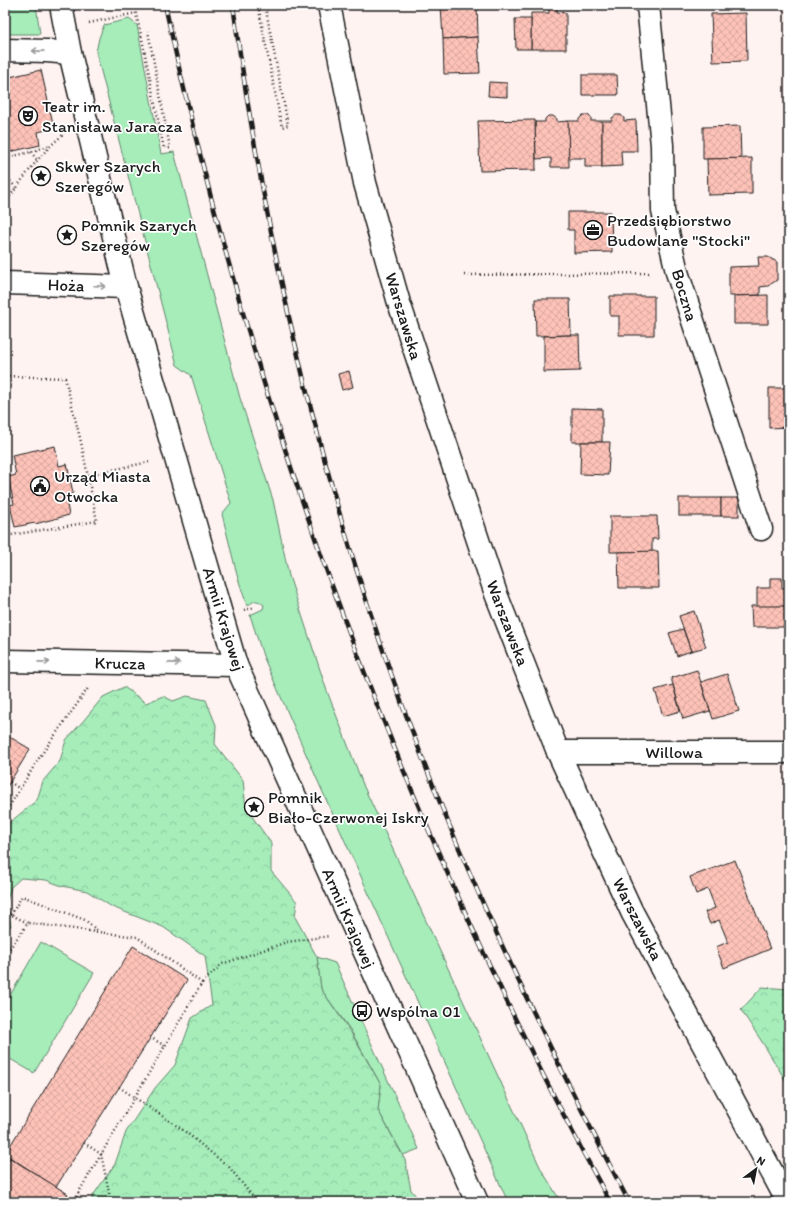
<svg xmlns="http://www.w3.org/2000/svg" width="794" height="1207" font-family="Itim,sans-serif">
	<defs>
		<pattern id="forest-crowns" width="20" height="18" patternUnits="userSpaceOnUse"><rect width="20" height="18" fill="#a6edba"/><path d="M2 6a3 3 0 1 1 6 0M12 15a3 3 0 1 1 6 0" fill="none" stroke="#8ecb9f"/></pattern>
		<pattern id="building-cross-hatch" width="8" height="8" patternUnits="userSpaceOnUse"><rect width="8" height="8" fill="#fdc2b8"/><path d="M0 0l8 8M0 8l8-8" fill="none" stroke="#d8a69e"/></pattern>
	</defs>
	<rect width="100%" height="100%" fill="#fff3f1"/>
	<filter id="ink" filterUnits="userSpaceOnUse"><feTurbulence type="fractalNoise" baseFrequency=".025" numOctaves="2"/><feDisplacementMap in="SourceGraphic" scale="8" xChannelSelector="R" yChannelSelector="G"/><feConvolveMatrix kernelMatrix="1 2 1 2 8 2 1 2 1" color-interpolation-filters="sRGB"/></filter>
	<g filter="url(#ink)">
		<g fill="#a6edba" stroke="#61846b">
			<path d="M5 5H36L40 34H5Z"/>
			<path d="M129 19 137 25 161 154 174 152 240 398 273 500 289 576 327 691 364 787 541 1169 561 1202H508L316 777 263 656 250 615 263 609 264 605C255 598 255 601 247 606L237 575 222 514 231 503 191 375 177 365 96 52 99 38 104 25Z"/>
			<path d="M41 942 94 973 34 1073 5 1056V1004Z"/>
			<path d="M317 957 335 963 419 1149 403 1155 378 1110 381 1085 351 1031 321 989Z"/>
		</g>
		<g fill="url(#forest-crowns)" stroke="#61846b">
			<path d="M124 687 146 703 163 696 173 701 187 696 206 700 216 725 215 744 243 780 246 808 271 843V871L297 902 295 917 317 957 321 989 350 1031 381 1085 378 1110 405 1160 411 1190 421 1202H92V1197L115 1164 126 1132 155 1088 175 1065 192 1018 212 1005 205 956 163 927 112 907 87 891 62 886 46 880 21 878 11 887 6 904 11 926 5 930V832L9 823 37 800 43 781 60 761 66 740 84 720 103 697Z"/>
			<path d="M762 987 789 989V1086L764 1045 741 1010Z"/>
		</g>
		<g fill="url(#building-cross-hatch)" stroke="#1c1c1c">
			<path d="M441 5H477L478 37 443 39Z"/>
			<path d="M549 7H557V12L566 13V49H531V13H549Z"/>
			<path d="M746 13 747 61 713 62 711 14Z"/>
			<path d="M515 19H531V49H516Z"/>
			<path d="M478 37 480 73 444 74 443 39Z"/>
			<path d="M41 70 54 128 38 132 40 145 5 153V78Z"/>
			<path d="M582 75H617L618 95H582Z"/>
			<path d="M489 82 507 83V97L488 96Z"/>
			<path d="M583 115H588L591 118V121H602V167H585V158H568V121H579V119Z"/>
			<path d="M616 115H621L624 118V121L636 120 637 151H621L622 166 602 167V121H612V118Z"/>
			<path d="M548 116H553L557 119V122L568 121 569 167H551V158L536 159 535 122H545V119Z"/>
			<path d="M535 120 536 170 480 171 478 121Z"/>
			<path d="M740 126 741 159H703V127Z"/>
			<path d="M752 158V194L708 195 707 159Z"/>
			<path d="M568 212H611L612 252 574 253V230H568Z"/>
			<path d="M758 257H768L777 262V280L768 286 760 287V295L729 296V267L759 266Z"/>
			<path d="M768 295V324H734V296Z"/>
			<path d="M610 296H654V335H619V316H610Z"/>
			<path d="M535 299H570L571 335 536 336Z"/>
			<path d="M571 335H579L580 371 544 372V336Z"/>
			<path d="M349 371 353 387 342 390 338 374Z"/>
			<path d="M769 388H789V427L769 428Z"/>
			<path d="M572 408 602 409V442H572Z"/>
			<path d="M581 442H610L608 475 580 474Z"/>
			<path d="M55 446 59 466 67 464 73 493 65 495 69 515 35 524V523L15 527 10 505 14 504 8 477 16 475 12 455Z"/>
			<rect x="679" y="498" width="42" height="18"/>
			<rect x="721" y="498" width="18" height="18"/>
			<path d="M610 516H657L658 539H652V552H610Z"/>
			<path d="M658 551 659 588H619L618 552Z"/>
			<path d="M770 578H782V588H789V606L757 607V588H770Z"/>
			<path d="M751 606H789V627H752Z"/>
			<path d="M694 611 706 647 691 651 679 616Z"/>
			<path d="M683 629 691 651 677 656 669 633Z"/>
			<path d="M697 670 710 711 683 719 671 678Z"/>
			<path d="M727 674 739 711 713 719 701 682Z"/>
			<path d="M673 685 680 711 663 716 655 690Z"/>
			<path d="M5 734 30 749 5 790Z"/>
			<path d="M735 860 770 949 724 968 716 947 728 942 719 920 710 924 705 912 715 908 708 889 696 894 690 877Z"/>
			<path d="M133 946 187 980 56 1187 5 1154Z"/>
			<path d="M10 1158 68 1194 63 1202H8L5 1200V1165Z"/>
		</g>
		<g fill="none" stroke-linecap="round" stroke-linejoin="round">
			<g stroke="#1c1c1c" stroke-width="25">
				<g id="minor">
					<path d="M329 5 365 183 399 303 496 594 558 752 632 912 788 1202"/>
					<path d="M648 5 662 145 663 211 677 272 761 529"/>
					<path d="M5 50 47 51 70 53"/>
					<path d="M5 283 126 287"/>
					<path d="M5 661 236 665"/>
					<path d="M558 752H789"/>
				</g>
			</g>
			<g stroke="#1c1c1c" stroke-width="25">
				<path id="major" d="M61 5 70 53 126 287 236 665 477 1202"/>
			</g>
			<g stroke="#1c1c1c" stroke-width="2.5" stroke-dasharray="1 3" stroke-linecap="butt">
				<path d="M134 5 142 39 164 149 170 148 148 31"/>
				<path d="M145 5 146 12"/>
				<path d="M259 10 281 123 282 127 288 125 265 5"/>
				<path d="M89 23 136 13"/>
				<path d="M31 152 37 160"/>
				<path d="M5 158 31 152 50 145"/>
				<path d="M5 175 16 188"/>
				<path d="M5 203C23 179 40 153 64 134"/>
				<path d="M464 275 652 273"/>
				<path d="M5 376 65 378 81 442 97 521 5 536"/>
				<path d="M70 479 149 462"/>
				<path d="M244 610 255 607"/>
				<path d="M10 782 20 789"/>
				<path d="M5 813 41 755 89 687"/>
				<path d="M5 912 28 923"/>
				<path d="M11 915 22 896 85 920 99 932"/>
				<path d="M5 934 9 948"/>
				<path d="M5 955 28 923 137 937 202 983 73 1202"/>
				<path d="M202 983 222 964 287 942 330 936"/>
				<path d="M150 1037 165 1046"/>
				<path d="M119 1087 183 1130 229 1167 257 1202"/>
				<path d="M84 1143 101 1154 111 1202"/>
			</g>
			<use href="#minor" stroke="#fff" stroke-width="22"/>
			<use href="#major" stroke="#fff" stroke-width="22"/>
			<g stroke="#1c1c1c" stroke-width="4.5">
				<g id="rail">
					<path d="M165 5C255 422 405 828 610 1202"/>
					<path d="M233 5C269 268 331 528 429 775 487 922 556 1063 629 1202"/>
				</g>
			</g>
			<use href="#rail" stroke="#fff" stroke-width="3" stroke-dasharray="9" stroke-linecap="butt"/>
		</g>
		<defs><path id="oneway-shaft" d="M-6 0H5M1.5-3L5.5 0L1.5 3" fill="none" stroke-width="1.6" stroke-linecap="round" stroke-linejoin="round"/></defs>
		<g stroke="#999">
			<use href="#oneway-shaft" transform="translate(38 51) rotate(-179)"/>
			<use href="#oneway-shaft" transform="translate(100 286) rotate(2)"/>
			<use href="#oneway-shaft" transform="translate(44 662) rotate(1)"/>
			<use href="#oneway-shaft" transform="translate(174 663) rotate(1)"/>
		</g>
	</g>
	<defs>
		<g id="theatre-ring" transform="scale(1)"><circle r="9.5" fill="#fff" stroke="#1c1c1c" stroke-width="1.5"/><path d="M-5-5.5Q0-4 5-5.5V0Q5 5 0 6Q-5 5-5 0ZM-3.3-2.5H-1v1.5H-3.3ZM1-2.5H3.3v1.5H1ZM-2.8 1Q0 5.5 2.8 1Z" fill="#1c1c1c"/></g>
		<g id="sight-ring" transform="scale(1)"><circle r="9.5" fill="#fff" stroke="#1c1c1c" stroke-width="1.5"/><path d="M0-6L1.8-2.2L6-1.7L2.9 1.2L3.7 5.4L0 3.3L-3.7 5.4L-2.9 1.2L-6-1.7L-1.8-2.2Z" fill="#1c1c1c"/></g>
		<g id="office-ring" transform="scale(1)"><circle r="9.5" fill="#fff" stroke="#1c1c1c" stroke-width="1.5"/><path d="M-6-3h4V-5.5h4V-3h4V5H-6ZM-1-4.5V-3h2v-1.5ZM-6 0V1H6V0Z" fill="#1c1c1c"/></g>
		<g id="civic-ring" transform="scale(1)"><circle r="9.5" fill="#fff" stroke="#1c1c1c" stroke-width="1.5"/><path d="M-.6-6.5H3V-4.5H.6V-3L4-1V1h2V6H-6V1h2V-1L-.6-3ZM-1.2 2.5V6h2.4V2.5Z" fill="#1c1c1c"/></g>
		<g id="bus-ring" transform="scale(1)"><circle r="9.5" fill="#fff" stroke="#1c1c1c" stroke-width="1.5"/><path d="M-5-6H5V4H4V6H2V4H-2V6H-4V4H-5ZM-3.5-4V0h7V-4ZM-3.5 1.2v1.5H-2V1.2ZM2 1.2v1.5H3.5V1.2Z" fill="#1c1c1c"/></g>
	</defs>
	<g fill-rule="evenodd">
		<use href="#theatre-ring" x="28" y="116"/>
		<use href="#sight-ring" x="41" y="176"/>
		<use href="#office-ring" x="593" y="230"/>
		<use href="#sight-ring" x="67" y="235"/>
		<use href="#civic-ring" x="40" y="486"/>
		<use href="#sight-ring" x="254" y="807"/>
		<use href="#bus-ring" x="362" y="1011"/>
	</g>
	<g text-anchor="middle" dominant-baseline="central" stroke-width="3.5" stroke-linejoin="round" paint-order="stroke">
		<g font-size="17" fill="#1c1c1c" stroke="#fff" text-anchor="start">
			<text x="42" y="106">Teatr im.<tspan x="42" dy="20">Stanisława Jaracza</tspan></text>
			<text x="55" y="166">Skwer Szarych<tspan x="55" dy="20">Szeregów</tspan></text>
			<text x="607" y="220">Przedsiębiorstwo<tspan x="607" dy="20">Budowlane "Stocki"</tspan></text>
			<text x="81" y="225">Pomnik Szarych<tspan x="81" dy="20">Szeregów</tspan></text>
			<text x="54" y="476">Urząd Miasta<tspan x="54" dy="20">Otwocka</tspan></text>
			<text x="268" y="797">Pomnik<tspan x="268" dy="20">Biało-Czerwonej Iskry</tspan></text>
			<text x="376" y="1011">Wspólna 01</text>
		</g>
		<g font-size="17" fill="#1c1c1c" stroke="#fff">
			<text transform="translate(66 285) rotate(2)">Hoża</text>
			<text transform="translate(685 295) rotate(73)">Boczna</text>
			<text transform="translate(404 316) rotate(73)">Warszawska</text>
			<text transform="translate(224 619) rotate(73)">Armii Krajowej</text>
			<text transform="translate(508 623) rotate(69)">Warszawska</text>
			<text transform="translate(120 663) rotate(1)">Krucza</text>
			<text x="674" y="752">Willowa</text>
			<text transform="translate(349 918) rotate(66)">Armii Krajowej</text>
			<text transform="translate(638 919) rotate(63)">Warszawska</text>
		</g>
	</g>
	<rect width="794" height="1207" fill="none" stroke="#fff" stroke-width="20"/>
	<rect x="10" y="10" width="774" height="1187" fill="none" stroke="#1c1c1c" stroke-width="1.5" filter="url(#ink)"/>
	<g transform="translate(756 1169) rotate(32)" stroke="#ffffff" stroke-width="3" paint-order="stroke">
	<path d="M0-3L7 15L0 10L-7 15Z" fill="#1c1c1c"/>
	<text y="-6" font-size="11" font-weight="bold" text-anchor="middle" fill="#1c1c1c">N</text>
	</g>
</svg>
